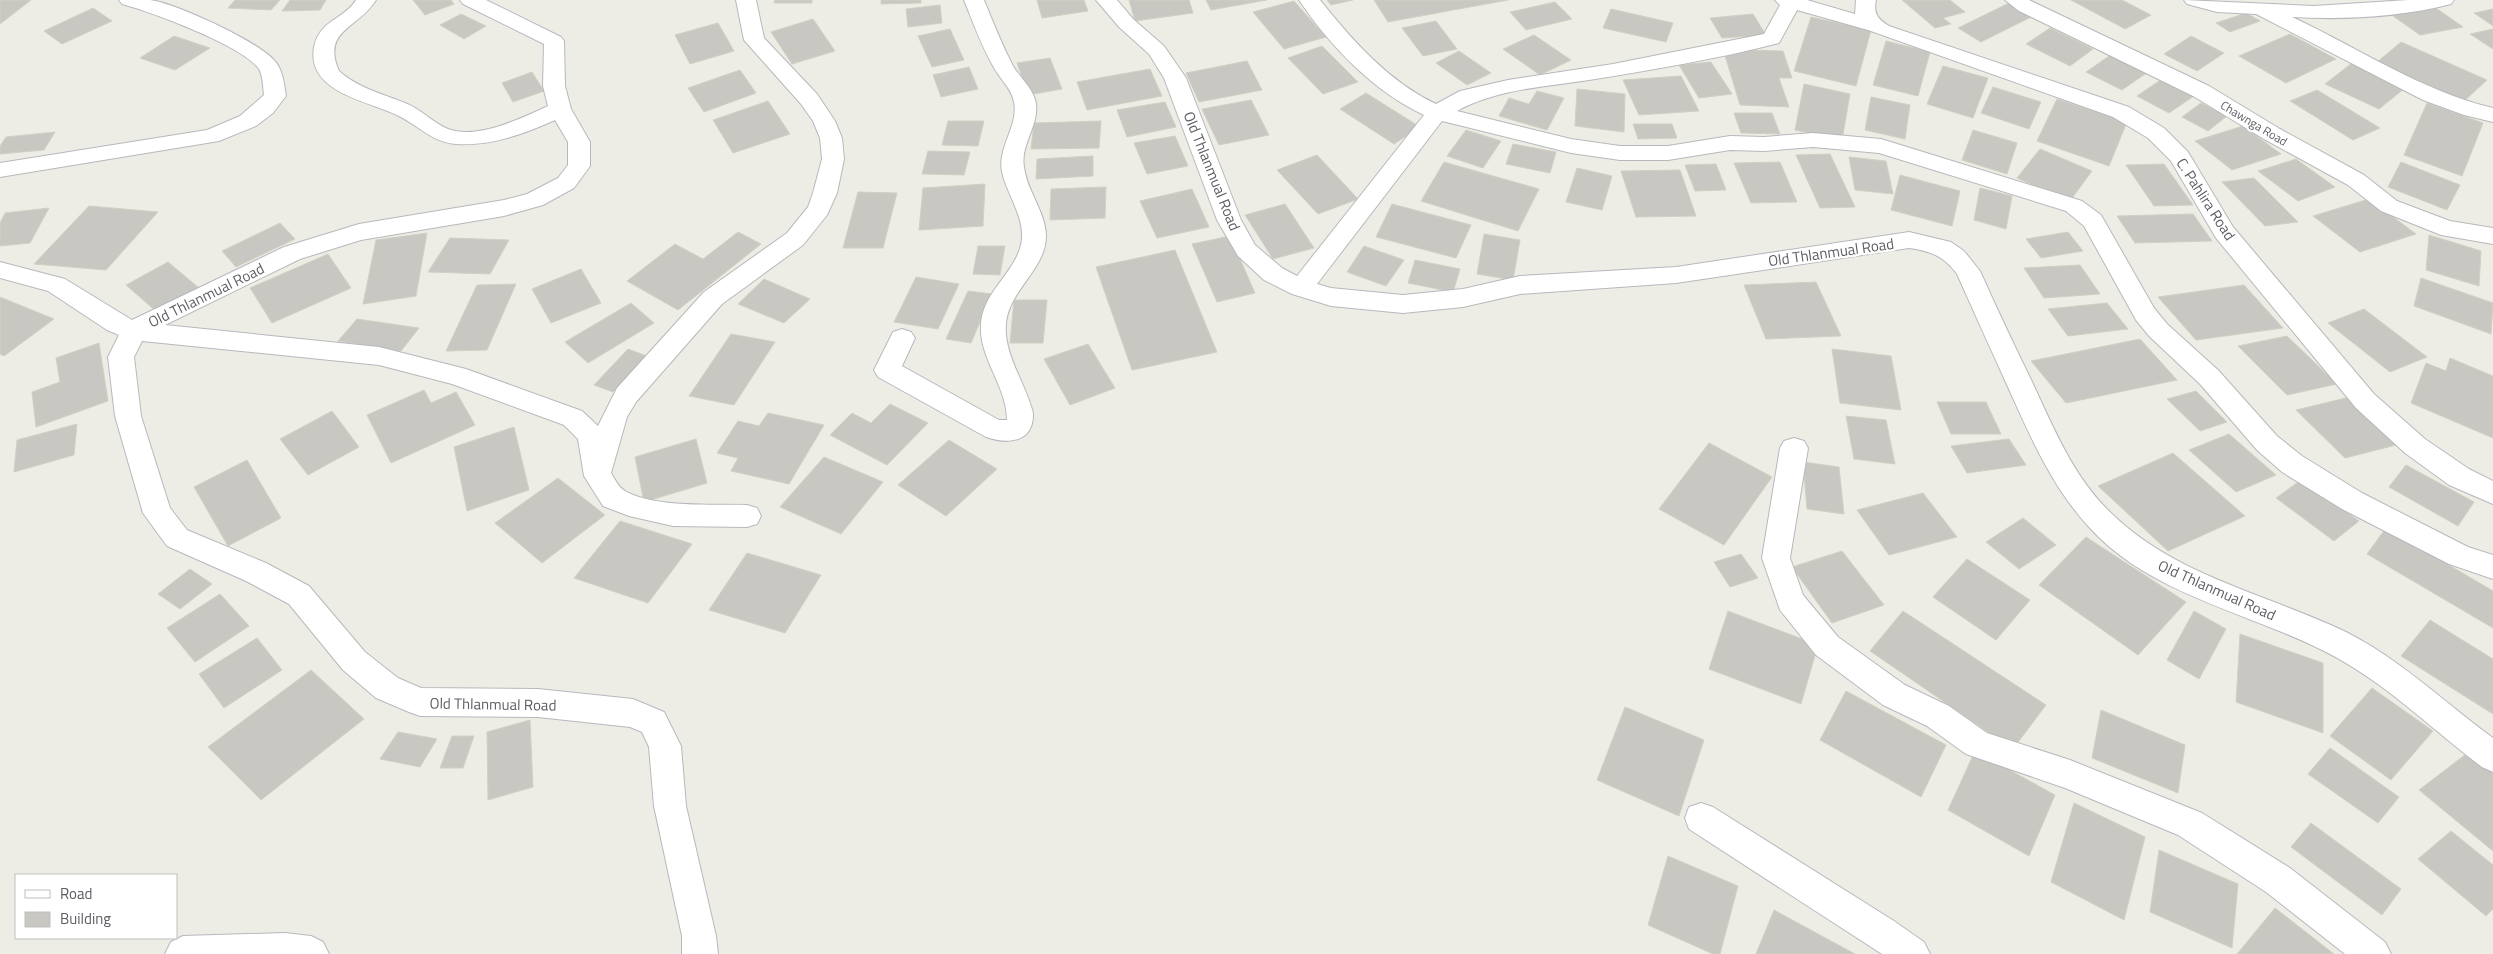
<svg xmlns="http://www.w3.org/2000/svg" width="2493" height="954" font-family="'Titillium Web',sans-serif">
	<rect width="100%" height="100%" fill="#eeede5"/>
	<g fill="#c9c7c2" stroke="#d2d0c3">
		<path d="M0 0H31L0 24Z"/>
		<path d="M235 0H280L271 10 228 8Z"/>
		<path d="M290 0H326L320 10 282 11Z"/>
		<path d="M413 0H451L454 4 425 15Z"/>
		<path d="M775 0H812V3H774Z"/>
		<path d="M881 0H921V3L881 4Z"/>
		<path d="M1037 0H1084L1088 11 1042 18Z"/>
		<path d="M1129 0H1189L1193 13 1135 21Z"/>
		<path d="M1206 0H1267L1211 10Z"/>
		<path d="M1327 0H1353L1331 5Z"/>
		<path d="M1374 0H1508L1388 22Z"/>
		<path d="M1902 0H1950L1965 12 1943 18 1951 24 1935 28Z"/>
		<path d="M2071 0H2122L2151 15 2125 29Z"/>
		<path d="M1294 1 1326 37 1284 49 1253 12Z"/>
		<path d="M1555 2 1572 19 1526 30 1510 12Z"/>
		<path d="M2009 3 2033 16 1981 42 1958 28Z"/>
		<path d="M940 5 942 23 908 27 906 9Z"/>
		<path d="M93 8 112 21 62 44 44 31Z"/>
		<path d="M2436 8 2463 27 2420 35 2393 16Z"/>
		<path d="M1611 9 1673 23 1666 42 1603 28Z"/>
		<path d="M2493 9V26L2474 13Z"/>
		<path d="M2246 13 2260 21 2230 32 2216 23Z"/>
		<path d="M461 14 486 26 464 39 440 25Z"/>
		<path d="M1753 14 1766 35 1722 38 1710 18Z"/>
		<path d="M1811 17 1871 30 1856 86 1794 71Z"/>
		<path d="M813 19 835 51 792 64 771 32Z"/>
		<path d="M1436 21 1457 49 1423 56 1402 28Z"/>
		<path d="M718 23 734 51 690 64 675 35Z"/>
		<path d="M2050 28 2093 49 2070 66 2026 44Z"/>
		<path d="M950 29 964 60 932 67 918 36Z"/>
		<path d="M2493 29V49L2470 34Z"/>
		<path d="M2290 34 2336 59 2286 83 2239 56Z"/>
		<path d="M1534 35 1571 60 1540 75 1503 49Z"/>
		<path d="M174 36 210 48 175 70 140 58Z"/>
		<path d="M2191 36 2224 53 2197 71 2164 54Z"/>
		<path d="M1886 41 1930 52 1918 96 1873 85Z"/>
		<path d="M2401 42 2487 80 2463 102 2376 63Z"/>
		<path d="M1322 46 1358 82 1323 94 1288 58Z"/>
		<path d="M1723 49 1783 51 1792 78H1779L1789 107 1740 105Z"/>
		<path d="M1459 51 1491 73 1467 85 1436 63Z"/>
		<path d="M2112 54 2148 72 2122 90 2086 72Z"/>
		<path d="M1050 58 1062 89 1028 95 1017 63Z"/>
		<path d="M1247 61 1262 90 1199 102 1186 73Z"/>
		<path d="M1711 62 1732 94 1699 98 1679 65Z"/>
		<path d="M2352 63 2405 88 2379 109 2325 84Z"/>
		<path d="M1943 66 1988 78 1973 118 1927 104Z"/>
		<path d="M969 67 978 89 941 97 933 75Z"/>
		<path d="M1150 69 1162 96 1087 110 1077 82Z"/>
		<path d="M740 70 756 93 704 112 688 88Z"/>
		<path d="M532 72 544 91 513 102 502 83Z"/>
		<path d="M1681 76 1699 111 1639 115 1623 80Z"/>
		<path d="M2162 79 2194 96 2169 113 2137 96Z"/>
		<path d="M1804 84 1850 94 1842 140 1795 130Z"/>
		<path d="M1993 87 2041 102 2029 129 1981 113Z"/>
		<path d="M1577 89 1625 94 1624 132 1575 126Z"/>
		<path d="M2317 90 2380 128 2353 140 2290 101Z"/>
		<path d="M1537 91 1564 98 1547 130 1499 116 1509 98 1529 104Z"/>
		<path d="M1366 93 1420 127 1394 144 1340 109Z"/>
		<path d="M1871 97 1910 105 1905 139 1865 130Z"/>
		<path d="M2057 99 2127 122 2109 166 2037 141Z"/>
		<path d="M1251 100 1269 135 1219 145 1202 109Z"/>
		<path d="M768 101 790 134 733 153 713 120Z"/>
		<path d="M1165 102 1176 127 1127 137 1117 110Z"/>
		<path d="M2201 103 2227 116 2208 131 2182 117Z"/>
		<path d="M2427 103 2483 123 2462 176 2404 155Z"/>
		<path d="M1734 113H1772L1780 134 1741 133Z"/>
		<path d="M948 121H984L978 146 942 145Z"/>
		<path d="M1101 121 1099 148 1031 149 1034 123Z"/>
		<path d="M1633 124H1672L1677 138 1638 139Z"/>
		<path d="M2243 126 2281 154 2232 170 2195 141Z"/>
		<path d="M1466 130 1501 141 1483 168 1447 156Z"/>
		<path d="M1973 130 2017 143 2007 174 1962 160Z"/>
		<path d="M55 132 44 150 0 154V146L6 137Z"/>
		<path d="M1175 136 1188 166 1147 174 1134 143Z"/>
		<path d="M1513 144 1556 152 1550 173 1506 164Z"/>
		<path d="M2040 149 2092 171 2070 201 2017 178Z"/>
		<path d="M928 151 970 152 964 175 922 174Z"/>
		<path d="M1830 154 1855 207 1820 208 1796 155Z"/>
		<path d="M1317 155 1358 199 1318 214 1277 170Z"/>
		<path d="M1093 156V176L1036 179 1037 159Z"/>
		<path d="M1849 157 1886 161 1893 194 1855 190Z"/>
		<path d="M2296 159 2335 187 2298 201 2258 171Z"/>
		<path d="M1444 162 1539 189 1518 231 1421 201Z"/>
		<path d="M1780 162 1797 202 1751 203 1734 163Z"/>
		<path d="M2401 162 2460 185 2447 210 2388 187Z"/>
		<path d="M1716 164 1726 190 1695 191 1685 165Z"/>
		<path d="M2164 164 2193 205 2154 206 2126 165Z"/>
		<path d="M1577 168 1612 176 1602 210 1566 202Z"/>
		<path d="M1680 170 1696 216 1636 217 1621 171Z"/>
		<path d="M1900 175 1960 191 1952 226 1891 210Z"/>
		<path d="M2254 178 2298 222 2265 226 2222 182Z"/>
		<path d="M985 184 983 226 919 230 923 188Z"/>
		<path d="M1106 187 1105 218 1050 220 1051 189Z"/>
		<path d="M1980 188 2012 196 2006 229 1974 220Z"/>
		<path d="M1192 189 1209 227 1157 238 1140 201Z"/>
		<path d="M858 192 897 193 883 248H843Z"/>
		<path d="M2369 199 2416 234 2360 252 2313 216Z"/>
		<path d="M1285 204 1314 248 1273 259 1245 215Z"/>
		<path d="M1392 204 1471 225 1456 258 1376 237Z"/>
		<path d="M89 206 158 212 106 270 34 264Z"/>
		<path d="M49 208 30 243 0 246V223L5 213Z"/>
		<path d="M2193 214 2212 241 2135 243 2117 216Z"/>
		<path d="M280 223 295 239 236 267 222 251Z"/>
		<path d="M738 232 761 244 678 310 627 281 675 244 703 259Z"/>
		<path d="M2068 232 2083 251 2041 258 2026 239Z"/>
		<path d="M427 233 416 296 363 304 376 240Z"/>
		<path d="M1484 234 1520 240 1513 280 1477 274Z"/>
		<path d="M2429 235 2481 251 2479 286 2426 270Z"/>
		<path d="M1230 236 1255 293 1217 302 1192 244Z"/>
		<path d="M450 238 509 240 490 274 428 272Z"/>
		<path d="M978 246H1005L1000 275 973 274Z"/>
		<path d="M1364 246 1404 260 1386 286 1347 272Z"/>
		<path d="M1175 250 1217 352 1132 370 1096 267Z"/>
		<path d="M328 254 351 288 272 323 250 288Z"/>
		<path d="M1415 260 1460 269 1453 292 1408 283Z"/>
		<path d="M168 262 199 288 157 312 126 285Z"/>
		<path d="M2080 265 2100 294 2044 298 2024 268Z"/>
		<path d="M581 269 601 303 551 323 532 289Z"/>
		<path d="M916 277 959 284 938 329 894 322Z"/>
		<path d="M2421 278 2493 303 2491 334 2414 306Z"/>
		<path d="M764 279 810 299 784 323 738 304Z"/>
		<path d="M1816 282 1841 336 1766 339 1744 285Z"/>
		<path d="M516 284 487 350 446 351 477 285Z"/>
		<path d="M2244 285 2283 328 2196 340 2158 297Z"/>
		<path d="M968 291 992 294 971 343 946 339Z"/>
		<path d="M0 297 54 319 4 356 0 354Z"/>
		<path d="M1014 300H1047L1043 343H1010Z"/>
		<path d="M631 303 654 323 588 363 565 342Z"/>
		<path d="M2107 303 2128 329 2068 336 2048 309Z"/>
		<path d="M2364 309 2427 357 2390 372 2328 323Z"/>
		<path d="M357 319 419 328 401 351 338 341Z"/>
		<path d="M731 334 775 342 734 405 689 396Z"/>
		<path d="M2287 336 2337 384 2287 395 2238 346Z"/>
		<path d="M2140 339 2177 380 2066 403 2031 361Z"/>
		<path d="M99 343 108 401 36 427 32 392 60 382 56 358Z"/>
		<path d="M1088 344 1115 388 1070 405 1044 359Z"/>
		<path d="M628 349 647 356 613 392 594 385Z"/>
		<path d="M1832 349 1891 356 1901 410 1840 403Z"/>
		<path d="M2450 358 2493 376V438L2411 403 2426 363 2446 371Z"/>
		<path d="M424 390 431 403 456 392 475 425 391 463 367 415Z"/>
		<path d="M2196 391 2227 422 2200 431 2167 399Z"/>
		<path d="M2350 397 2400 444 2345 458 2296 410Z"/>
		<path d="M1937 402H1986L2001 434H1951Z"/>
		<path d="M890 404 928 423 887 465 830 435 852 413 871 423Z"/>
		<path d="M332 411 359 447 308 475 280 439Z"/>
		<path d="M768 413 824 425 789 484 731 471 738 458 717 453 738 421 759 426Z"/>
		<path d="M1846 416 1886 420 1895 464 1854 459Z"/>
		<path d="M77 424 74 455 14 472 17 440Z"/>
		<path d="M514 427 529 490 467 511 454 447Z"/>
		<path d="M2229 434 2276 475 2236 492 2189 450Z"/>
		<path d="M696 439 707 483 644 502 635 457Z"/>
		<path d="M2009 439 2026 465 1967 473 1951 446Z"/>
		<path d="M949 440 997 469 946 516 898 485Z"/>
		<path d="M1709 443 1772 477 1724 545 1659 509Z"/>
		<path d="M2173 453 2245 516 2168 551 2098 486Z"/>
		<path d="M824 457 883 482 841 534 780 507Z"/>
		<path d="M247 460 281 518 228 546 194 487Z"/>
		<path d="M1803 462 1839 467 1844 514 1807 509Z"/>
		<path d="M2406 465 2474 502 2458 526 2389 487Z"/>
		<path d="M558 478 605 515 542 563 495 523Z"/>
		<path d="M2301 480 2359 521 2334 541 2276 498Z"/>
		<path d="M1923 493 1957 537 1889 555 1857 510Z"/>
		<path d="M2023 518 2056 545 2019 569 1986 542Z"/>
		<path d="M620 521 692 544 648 603 574 578Z"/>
		<path d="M2386 528 2493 591V628L2367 554Z"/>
		<path d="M2086 537 2186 602 2138 655 2039 585Z"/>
		<path d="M1842 551 1884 605 1832 623 1792 567Z"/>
		<path d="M747 553 821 575 785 633 709 610Z"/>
		<path d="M1741 554 1758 578 1730 587 1714 562Z"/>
		<path d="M1967 559 2030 600 1996 640 1933 597Z"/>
		<path d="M190 569 212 584 180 609 158 594Z"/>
		<path d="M220 594 249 626 195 662 167 628Z"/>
		<path d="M1728 611 1818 645 1801 704 1709 669Z"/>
		<path d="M1903 611 2046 705 2013 749 1870 651Z"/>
		<path d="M2194 611 2226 629 2199 679 2167 660Z"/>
		<path d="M2430 620 2493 659V714L2401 656Z"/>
		<path d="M2240 634 2323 663V733L2236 702Z"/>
		<path d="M257 638 282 670 224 708 199 674Z"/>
		<path d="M311 670 364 719 261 800 208 747Z"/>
		<path d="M2372 688 2433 731 2391 780 2330 736Z"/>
		<path d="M1846 691 1946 745 1921 797 1820 740Z"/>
		<path d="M1625 707 1704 740 1679 816 1597 780Z"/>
		<path d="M2101 710 2185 745 2178 793 2092 758Z"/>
		<path d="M530 720 533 787 488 800 487 732Z"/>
		<path d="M398 732 437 739 420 767 380 759Z"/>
		<path d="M452 736H474L463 768H440Z"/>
		<path d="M2330 748 2399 797 2378 823 2308 774Z"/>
		<path d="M1975 751 2055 795 2029 856 1948 810Z"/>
		<path d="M2470 751 2493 770V851L2419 790Z"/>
		<path d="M2074 803 2145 837 2124 920 2051 882Z"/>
		<path d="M2311 823 2401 889 2382 915 2291 847Z"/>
		<path d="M2451 831 2493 865V909L2486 916 2418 859Z"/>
		<path d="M2159 850 2238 884 2232 948 2150 912Z"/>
		<path d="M1668 856 1738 886 1720 954H1713L1648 925Z"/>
		<path d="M2275 908 2334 954H2237Z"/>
		<path d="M1774 910 1855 954H1756Z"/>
	</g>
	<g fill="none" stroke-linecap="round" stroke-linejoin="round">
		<g stroke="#b7b8bd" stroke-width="2">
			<g id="street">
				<path d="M119 0C129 0 140 0 150 0 175 3 257 41 274 60 283 70 284 83 286 96L273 113 256 126 219 141 0 177V163L207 130 240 116 264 95C263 87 263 76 259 69 242 45 151 12 122 4Z"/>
				<path d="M356 0H376C359 28 321 30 339 71 358 88 383 94 405 103 421 109 433 123 448 129 477 140 522 118 548 106L543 86 544 44 463 4 460 0H486L561 37 564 41 565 86 571 109 590 142V166L574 188 543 205 504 216 361 240 300 259 165 325 379 347 466 369 582 411 598 426 617 388 704 292 787 233 808 207 813 193 822 159 820 138 813 121 801 104 744 40 736 0H756L764 38 817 94 835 121 842 138 844 159 837 193 827 215 803 245 722 304 636 402 627 417 611 473C614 478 619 488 625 491 655 508 713 504 747 505L757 508 761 516 757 524 747 527 673 526 629 516 603 506 584 476 578 439 564 425 452 384 379 365 142 341 134 357 141 416 170 508 187 530 266 563 309 586 365 652 398 678 421 688 538 689 633 699 664 712 681 746 686 806 716 936 718 954H682V936L654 806 649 747 642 732 630 727 538 717 420 716 409 712 376 698 343 670 289 604 246 581 167 546 143 513 115 416 108 357 119 335 107 330 48 291 0 278V262L65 279 132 320 284 247 359 224 504 200 527 194 558 178 568 165V142L555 120C524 134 491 146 456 144 432 142 419 126 399 116 370 101 306 93 314 47 320 19 344 20 356 0Z"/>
				<path d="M964 0H984C993 22 1002 45 1013 66 1020 78 1034 89 1036 104 1039 126 1020 145 1024 167 1027 191 1045 211 1046 235 1047 268 1009 290 1006 323 1003 354 1026 384 1033 413 1034 442 1009 445 986 437L878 377 874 370 893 332 902 329 911 332 915 338 902 366 999 420H1007C1007 386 979 359 981 325 982 293 1014 274 1021 245 1027 220 1007 195 1002 172 997 147 1019 126 1014 102 1012 89 999 78 993 66 981 45 973 22 964 0Z"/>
				<path d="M1096 0H1117L1133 19 1164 46 1186 78 1241 220 1255 245 1282 268 1297 276 1424 115C1373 91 1330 46 1299 0H1320C1352 40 1389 82 1436 104L1460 91 1508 80 1613 64 1764 34 1780 5 1775 0H1807L1855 14 1856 0H1876C1873 14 1878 19 1889 26L2129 107 2164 128 2188 152 2233 227 2374 394 2425 439 2469 469 2493 481V504L2449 485 2405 453 2356 408 2216 238 2171 161 2148 138 2113 117 1868 30 1797 10 1779 43C1717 59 1652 70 1589 80 1545 87 1496 89 1457 111L1571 139 1620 146H1668L1730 136 1764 137 1813 133 1881 139 2082 201 2101 215 2154 308 2167 324 2218 370 2277 436 2302 456 2362 493 2468 547 2493 555V579L2449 564 2342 509 2282 472 2257 450 2200 384 2149 336 2136 320 2084 226 2066 211 1879 153 1813 147 1764 151 1730 150 1668 160H1620L1571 153 1442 121 1317 284 1331 288 1403 295 1463 289 1520 276 1676 267 1909 232 1951 242 1964 251 1980 271C1997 309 2015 347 2033 384 2054 429 2074 478 2111 513 2175 576 2267 594 2346 632 2401 660 2444 702 2493 738V772L2482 767C2430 728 2383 680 2324 651 2247 612 2149 594 2089 527 2052 487 2030 436 2008 387 1991 350 1974 312 1957 274 1944 256 1930 251 1909 248L1676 283 1520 294 1463 307 1403 313 1331 306 1292 294 1264 280 1238 256 1217 220 1164 78 1149 54 1119 27Z"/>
				<path d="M2005 0H2029L2209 86 2280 129 2364 175 2397 201 2450 221 2493 228V244L2441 235 2381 211 2348 185 2264 139 2193 96 2019 11Z"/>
				<path d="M2184 0 2314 6 2408 0H2454L2451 4C2401 17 2344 20 2292 17 2359 48 2421 91 2493 108V122L2464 115 2423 100 2256 14 2217 12 2187 4Z"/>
				<path d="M1794 438 1804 441 1808 448 1790 558 1803 595 1838 637 1905 685 1949 706 1987 733 2070 760 2202 813 2290 868 2385 942 2391 954H2345L2266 892 2178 835 2065 788 1966 754 1927 726 1883 705 1816 655 1780 610 1762 558 1780 448 1784 441Z"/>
				<path d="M1701 803 1713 807 1894 921 1924 942 1930 954H1882L1689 829 1685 818 1689 807Z"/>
				<path d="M285 933 311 936 323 942 329 954H165L171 942 183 936Z"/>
			</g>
		</g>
		<use href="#street" fill="#fff" fill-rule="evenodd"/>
	</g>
	<g text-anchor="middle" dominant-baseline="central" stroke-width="4.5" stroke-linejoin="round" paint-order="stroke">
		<g font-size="12" fill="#5c5e64" stroke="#fff">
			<text transform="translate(2254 123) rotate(31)">Chawnga Road</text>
		</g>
		<g font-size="15" fill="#5c5e64" stroke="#fff">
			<text transform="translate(1212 171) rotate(68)">Old Thlanmual Road</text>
			<text transform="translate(2206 199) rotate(57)">C. Pahlira Road</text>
			<text transform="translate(1831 252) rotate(-8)">Old Thlanmual Road</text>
			<text transform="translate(206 295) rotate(-26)">Old Thlanmual Road</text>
			<text transform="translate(2217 590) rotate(24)">Old Thlanmual Road</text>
			<text transform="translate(493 704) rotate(1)">Old Thlanmual Road</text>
		</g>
	</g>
	<rect x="15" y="874" width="162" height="65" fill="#ffffff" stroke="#bebfc1"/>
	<rect x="25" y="890" width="25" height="8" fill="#ffffff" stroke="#bebfc1"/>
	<text x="60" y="899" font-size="15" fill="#5c5e64">Road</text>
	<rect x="25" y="912" width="25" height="15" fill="#c9c7c2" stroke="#bebfc1"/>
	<text x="60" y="924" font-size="15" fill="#5c5e64">Building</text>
</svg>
